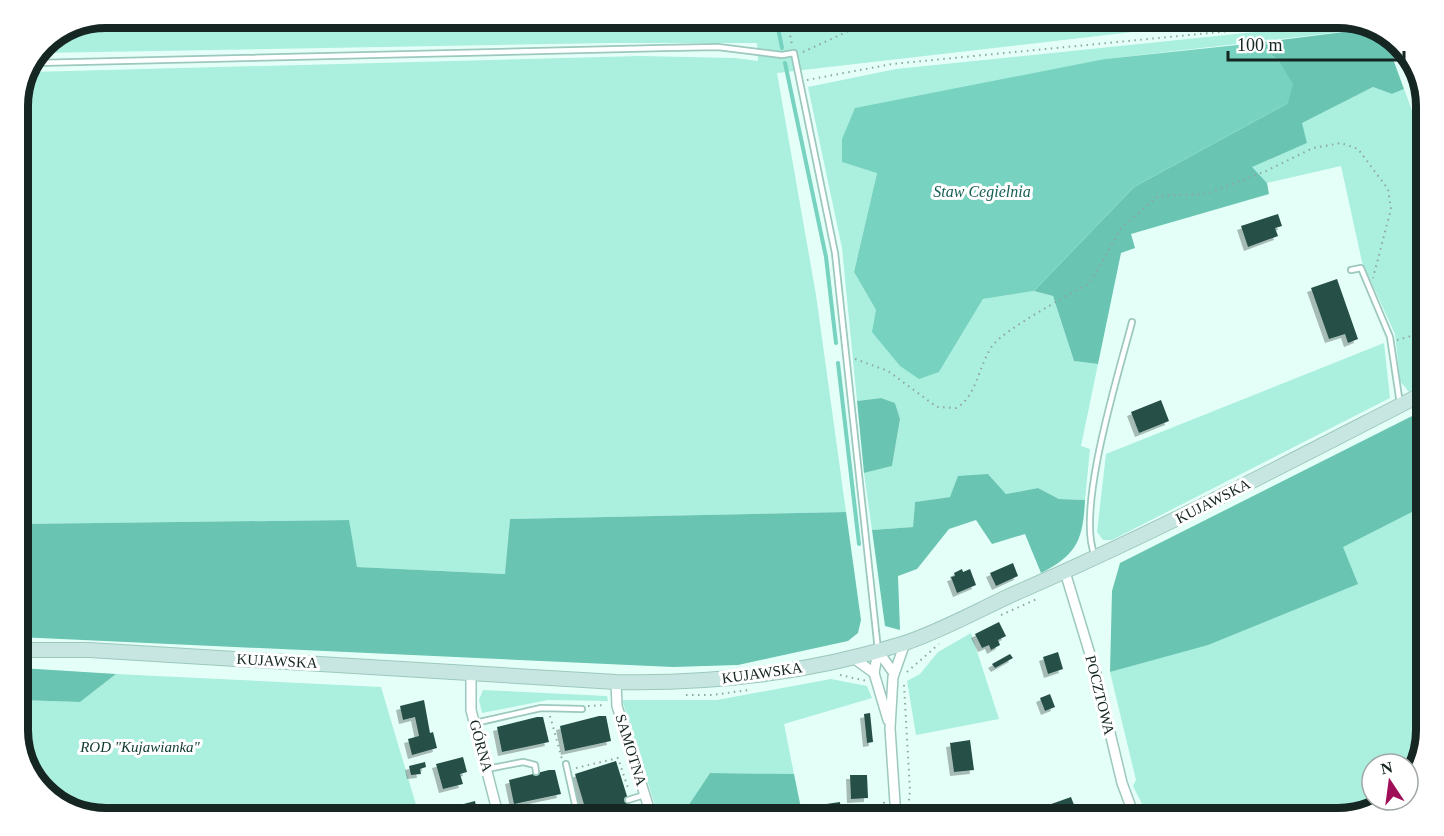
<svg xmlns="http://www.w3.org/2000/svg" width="1444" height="836" font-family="Georgia,serif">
	<defs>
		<filter id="shadow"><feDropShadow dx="-4" dy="4" stdDeviation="0" flood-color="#0004"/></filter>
	</defs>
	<rect width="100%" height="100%" fill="#e4fff8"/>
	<g fill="#abefdf">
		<path d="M106 18H1254L777 73 816 295 846 512 510 519 506 574 357 567 348 520 18 524V101L31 72 640 56 735 58 758 61 757 43H612L40 53 44 44Z"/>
		<path d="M1353 22 1376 28 1105 59 877 173 854 272 876 310 939 372 983 299 1034 291 1053 296 1074 361 1098 364 1081 446 1090 449 1085 500 1059 499 1038 488 1006 494 988 474 950 497 915 502 913 527 872 530 864 473 892 466 900 419 895 403 881 398 857 401 842 248 808 87 896 69Z"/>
		<path d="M1373 87 1392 94 1404 89 1426 147V155L1420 157 1426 182V383L1409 392 1400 381 1395 334 1362 262 1341 166 1267 183 1251 167 1307 143 1301 123Z"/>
		<path d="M1384 343 1390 398 1112 540H1103L1097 532 1106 454Z"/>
		<path d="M1426 417V730L1414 774 1408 780V764H1372V800H1388L1382 806 1338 818H1149L1133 786 1136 780 1110 672 1173 654Z"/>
		<path d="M971 633 999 719 916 735 907 681 920 674 938 652Z"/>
		<path d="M116 674 381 687 420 818H106L62 806 30 774 18 735V700L80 702Z"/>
		<path d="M831 679 867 686 872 698 784 724 794 774 710 773 680 818H659L622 700H717Z"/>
		<path d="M483 690 607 696 608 701 548 700 482 713 479 700Z"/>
	</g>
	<g fill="#69c5b2">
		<path d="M1376 28 1382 30 1406 54 1393 59 1404 89 1392 94 1373 87 1302 123 1307 143 1252 167 1267 183 1269 194 1131 234 1135 248 1121 253 1098 364 1074 361 1053 296 1034 291 1134 187 1288 103 1279 61 1256 43Z"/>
		<path d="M881 398 895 403 900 419 892 466 864 473 857 401Z"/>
		<path d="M1426 409V500L1412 512 1343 547 1358 584 1208 645 1110 672 1112 591 1120 563Z"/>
		<path d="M988 474 1006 494 1038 488 1059 499 1085 500C1083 540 1077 555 1041 573L1025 534 992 544 976 520 949 529 917 569 898 576 900 630 885 626 872 530 913 527 915 502 950 497 958 476Z"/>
		<path d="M846 512 861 620 858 633 848 641 738 665 673 667 18 637V524L349 520 357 567 505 574 510 519Z"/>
		<path d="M18 668H21L116 674 80 702 18 700Z"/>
		<path d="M710 773 794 774 803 818H680Z"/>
	</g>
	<path fill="#77d3bf" d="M1256 43 1279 61 1293 84 1288 103 1134 187 1034 291 983 299 939 372 919 379 900 366 872 332 876 310 854 272 877 173 842 162V139L855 108 1105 59Z"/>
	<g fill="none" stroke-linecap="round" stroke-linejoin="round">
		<g stroke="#77d3bf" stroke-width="4">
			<path d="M776 18 782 48"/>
			<path d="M785 63 826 257 836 343"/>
			<path d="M838 363 859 544"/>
		</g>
	</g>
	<g fill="#264f46" filter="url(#shadow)">
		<path d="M1278 214 1282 226 1275 228 1278 236 1248 247 1241 226Z"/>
		<path d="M1337 279 1358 339 1348 343 1345 334 1329 339 1311 288Z"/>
		<path d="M1161 400 1169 421 1139 433 1131 412Z"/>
		<path d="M1013 563 1018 576 996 586 990 573Z"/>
		<path d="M962 569 963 572 970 569 976 585 957 593 951 577 955 576 954 573Z"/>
		<path d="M999 622 1006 636 998 640 1000 645 991 650 989 645 982 648 975 634Z"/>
		<path d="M1058 652 1063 669 1048 674 1043 657Z"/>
		<path d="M1010 654 1013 658 995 668 992 664Z"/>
		<path d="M1050 694 1055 707 1045 711 1040 698Z"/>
		<path d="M424 700 430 733 433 732 437 748 412 755 408 739 419 736 415 717 403 720 400 706Z"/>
		<path d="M870 713 873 742 867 743 864 714Z"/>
		<path d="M599 716H606L611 741 565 751 560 726Z"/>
		<path d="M537 717H543L549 742 502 752 497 727Z"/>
		<path d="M970 740 974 770 954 772 950 743Z"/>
		<path d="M463 757 467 772 460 774 463 784 443 789 436 764Z"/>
		<path d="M616 761 633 815 622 818H588L575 774Z"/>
		<path d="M425 762 426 767 420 769 421 774 411 775 409 766Z"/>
		<path d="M549 770H555L561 794 514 804 509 780Z"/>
		<path d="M850 775H867L868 798 851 799Z"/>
		<path d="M1071 797 1079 818H1044L1040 808Z"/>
		<path d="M475 801 478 815 463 818 460 805Z"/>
		<path d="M840 802 842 818H814V814H810L813 806Z"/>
	</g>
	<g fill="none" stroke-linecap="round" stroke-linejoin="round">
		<g stroke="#9cc8bd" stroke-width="8">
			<g id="lane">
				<path d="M36 63 663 48 718 47 782 55 794 53 835 253 878 650"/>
				<path d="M1351 270 1361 268 1390 337 1400 404"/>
				<path d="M1095 556C1075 512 1119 372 1132 322"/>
				<path d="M475 723 541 708 582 709"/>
				<path d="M566 764 578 818"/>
				<path d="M487 769 523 762 535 765 536 772"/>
				<path d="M628 800 644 795"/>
			</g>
		</g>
		<g stroke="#9cc8bd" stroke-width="12">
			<g id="street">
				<path d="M1065 572 1096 674 1122 783 1135 818"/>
				<path d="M878 651 893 672"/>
				<path d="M852 657 874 673 888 720"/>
				<path d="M874 673 878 651"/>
				<path d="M471 674V710L499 818"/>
				<path d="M616 682 617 706 652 818"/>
				<path d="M896 818 890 728 893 677 905 643"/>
			</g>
		</g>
		<g stroke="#9cc8bd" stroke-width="16">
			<path id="secondary" d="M18 650H89L616 682C713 684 809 673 902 644 942 631 980 609 1018 592 1157 532 1291 461 1426 392"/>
		</g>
		<g stroke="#8ea5a0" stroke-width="2" stroke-dasharray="1.5 4.5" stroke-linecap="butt">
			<path d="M787 18 792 45"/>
			<path d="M803 52 853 29 897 18"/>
			<path d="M807 80 892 64 1343 20"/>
			<path d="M1397 340 1426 332"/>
			<path d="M855 359 888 371 937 407 956 408C977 397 979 363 993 345 1007 328 1065 297 1086 285L1092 279 1122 227 1158 196 1206 194 1266 171 1313 148 1341 143 1358 149 1388 189 1391 209 1373 278"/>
			<path d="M1001 615 1037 599"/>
			<path d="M907 672 939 644"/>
			<path d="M840 675 867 681"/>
			<path d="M904 685 910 791 907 817"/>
			<path d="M686 695H712L749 690"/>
			<path d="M588 706 606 705"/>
			<path d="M550 716 562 759"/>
			<path d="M576 768 618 758 629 791"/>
			<path d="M884 802V818"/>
			<path d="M526 818 562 810 566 803"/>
		</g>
		<use href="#lane" stroke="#fff" stroke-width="4.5"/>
		<use href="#street" stroke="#fff" stroke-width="9"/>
		<use href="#secondary" stroke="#c8e6e1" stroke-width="14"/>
	</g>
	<g text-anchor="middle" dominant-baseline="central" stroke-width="6" stroke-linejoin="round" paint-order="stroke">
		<g font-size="15" fill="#152623" stroke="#fff">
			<text transform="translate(1213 501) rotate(-27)">KUJAWSKA</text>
			<text transform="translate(277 661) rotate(3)">KUJAWSKA</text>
			<text transform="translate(762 673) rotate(-8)">KUJAWSKA</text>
			<text transform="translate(1100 695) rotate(76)">POCZTOWA</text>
			<text transform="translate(481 746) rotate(75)">GÓRNA</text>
			<text transform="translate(631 750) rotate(73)">SAMOTNA</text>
		</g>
		<g font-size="15" font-style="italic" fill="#0e3931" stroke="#fff">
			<text x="140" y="747">ROD "Kujawianka"</text>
		</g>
		<g font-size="16" font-style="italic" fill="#145f53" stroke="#fff">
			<text x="982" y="191">Staw Cegielnia</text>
		</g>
	</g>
	<path d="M0 0H1444V836H0ZM106 28H1338A78 78 0 0 1 1416 106V730A78 78 0 0 1 1338 808H106A78 78 0 0 1 28 730V106A78 78 0 0 1 106 28Z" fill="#fff" fill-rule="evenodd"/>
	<path fill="none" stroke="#152623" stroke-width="8" d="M106 28H1338A78 78 0 0 1 1416 106V730A78 78 0 0 1 1338 808H106A78 78 0 0 1 28 730V106A78 78 0 0 1 106 28Z"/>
	<g transform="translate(1390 782) rotate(347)"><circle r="28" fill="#ffffff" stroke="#a1a8a7" stroke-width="1.5"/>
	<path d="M0-4.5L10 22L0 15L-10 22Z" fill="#9f0f58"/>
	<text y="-9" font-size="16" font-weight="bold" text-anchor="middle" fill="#152623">N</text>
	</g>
	<path d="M1228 51v9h176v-9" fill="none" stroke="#152623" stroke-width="3"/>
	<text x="1237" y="51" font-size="18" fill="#152623" stroke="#ffffff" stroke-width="4.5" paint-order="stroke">100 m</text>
</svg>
